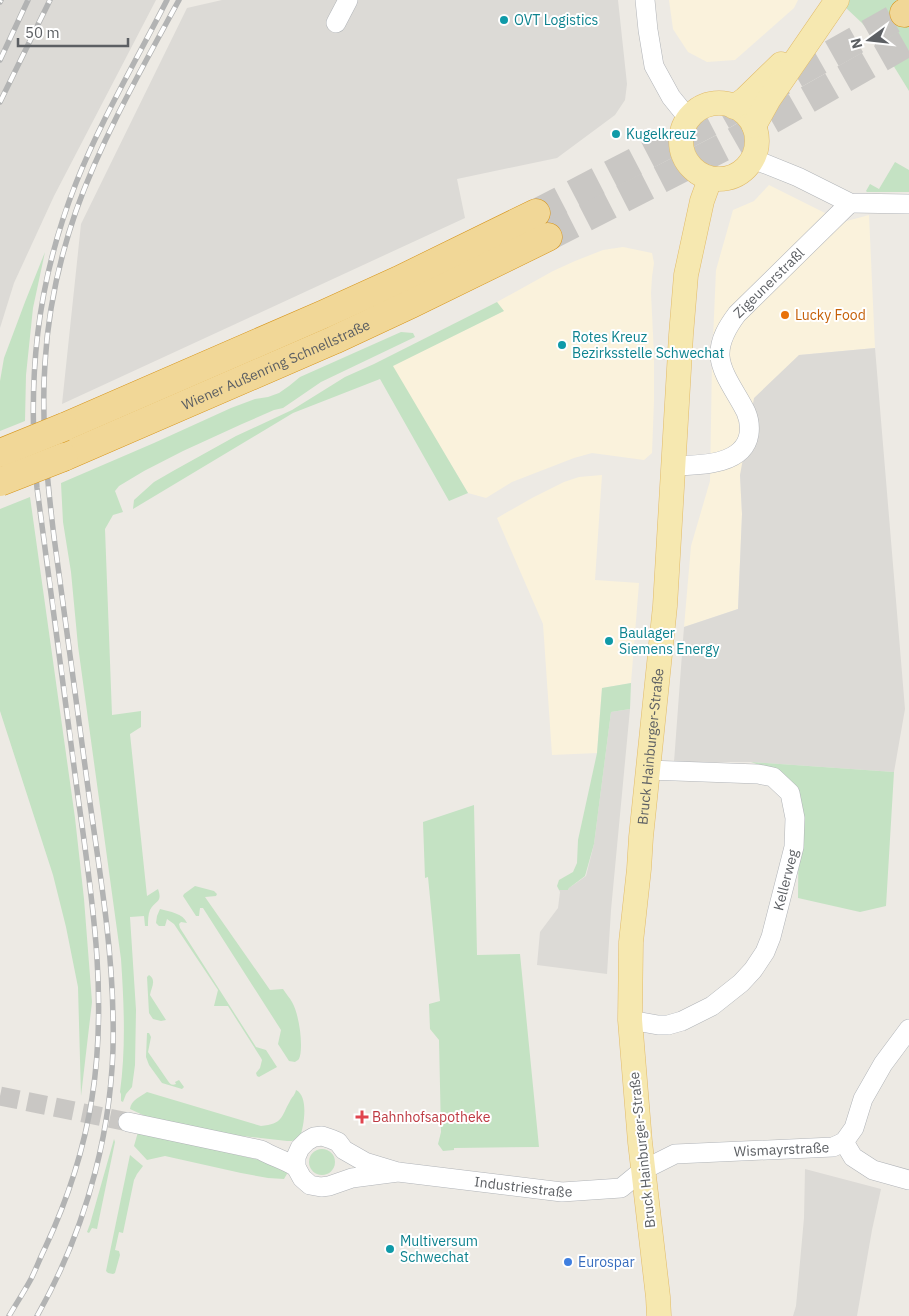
<svg xmlns="http://www.w3.org/2000/svg" width="909" height="1316" font-family="'IBM Plex Sans',sans-serif">
	<rect width="100%" height="100%" fill="#edeae4"/>
	<g fill="#faf2dc">
		<path d="M669 0H798L794 8 735 60 707 62 688 52 673 29Z"/>
		<path d="M769 185 843 222 869 215 875 348 799 355 740 475 742 514 738 609 684 627 691 546 710 481 712 362 716 270 733 210 754 201Z"/>
		<path d="M623 247 652 253 654 263 652 277 651 293 654 355V401L652 453 644 460 592 453 574 458 512 482 486 498 468 493 392 366 503 311 497 302 553 271 575 261 603 250Z"/>
		<path d="M602 475 595 580 639 583 631 683 602 688 597 753 552 755 543 624 497 518 532 498 564 482 579 477Z"/>
	</g>
	<g fill="#dcdad6">
		<path d="M0 0H156L54 196 14 283 0 328Z"/>
		<path d="M222 0H618L627 84 625 100 615 115 557 158 457 179 465 218 62 404 81 224 187 8Z"/>
		<path d="M875 348 905 709 894 772 751 762H674L684 627 738 609 742 514 740 475 754 398 799 355Z"/>
		<path d="M630 709 611 910 607 974 537 965 540 932 558 908 560 892 559 890H568L569 888 586 876 594 844 611 712Z"/>
		<path d="M805 1169 881 1189 872 1230 857 1316H793L796 1306 804 1218Z"/>
	</g>
	<g fill="#c4e2c3">
		<path d="M849 0H896L909 22V91L882 47 862 23 845 7Z"/>
		<path d="M895 162 909 170V192H867L866 191 870 184 879 189Z"/>
		<path d="M45 252 33 308 26 375 25 421 0 431V381L4 358 25 302Z"/>
		<path d="M497 302 504 311 393 366 468 493 449 501 380 379 293 413 133 509 134 500 154 482 173 471 236 436 292 410 345 377 374 364Z"/>
		<path d="M401 332 413 333 415 337 321 382 283 408 274 410 242 424 183 451 144 471 119 486 115 491 123 512 113 515 105 529 112 715 141 711V727L130 734 147 896 158 889C163 903 155 900 150 910 148 915 148 920 148 926H145L144 916 130 917 136 1010 135 1065 132 1087 126 1094 123 1102 121 1101V1094L120 1092C126 1048 124 1004 121 959L78 646 71 572 63 522 61 483 154 443 231 408 255 399 268 397 279 393 289 386 300 377Z"/>
		<path d="M30 497 75 818 84 899 92 1002 81 1096 78 987 66 927 53 875 0 711V509Z"/>
		<path d="M631 683 630 709 611 712 594 844 585 876 569 888 568 890H559L557 886 559 880 573 872 577 863 578 840 597 753 602 688Z"/>
		<path d="M751 762 894 772 886 906 860 912 798 898 799 793 784 774Z"/>
		<path d="M474 805 477 955 520 954 539 1147 454 1148V1150L443 1151 438 1144 441 1132 439 1040 430 1029 429 1004 440 1001 428 877 425 878 423 822Z"/>
		<path d="M195 886 214 891 217 894 216 896 205 897 270 990 283 989C286 994 290 998 292 1002 299 1014 303 1043 300 1056 299 1060 298 1060 295 1062L289 1061 278 1044 281 1030 203 908H200L199 916H196L183 896 184 894Z"/>
		<path d="M160 909C170 912 183 913 187 923L181 922 179 924 180 928 256 1047 266 1050 277 1067 259 1077 257 1076 256 1073 260 1068 262 1060 261 1058 228 1006H214L218 990 174 924 167 919 165 926H159L156 923 157 916Z"/>
		<path d="M149 975C157 980 151 988 150 995L166 1020 161 1021 153 1019 149 1013 147 977Z"/>
		<path d="M147 1033H149L151 1037 148 1052 168 1081C170 1084 172 1086 176 1084L175 1082 179 1080 184 1087 182 1089 162 1083 149 1065 146 1057Z"/>
		<path d="M296 1090C309 1096 304 1126 300 1137L292 1141H287L224 1134 147 1117 130 1109C131 1100 140 1097 147 1092L261 1126C283 1124 281 1117 290 1101 292 1097 295 1095 296 1090Z"/>
		<path d="M138 1132 281 1165 288 1172 284 1179 268 1178 241 1173 165 1156 147 1160 134 1146Z"/>
		<path d="M114 1139 115 1142 97 1229 92 1228 89 1233 87 1232 90 1224Z"/>
		<circle cx="322" cy="1162" r="13"/>
		<path d="M130 1155 143 1166 137 1174 134 1180 123 1233 119 1232 115 1250 119 1251 120 1255 115 1273 113 1274 108 1273 106 1271Z"/>
	</g>
	<g fill="none" stroke-linecap="round" stroke-linejoin="round">
		<path stroke="#c9c7c4" stroke-width="19" stroke-dasharray="19 9" stroke-linecap="butt" d="M0 1096 128 1122"/>
		<g stroke="#c9c7c4" stroke-width="28" stroke-dasharray="28 14" stroke-linecap="butt">
			<path d="M536 213 711 122 904 13"/>
			<path d="M548 237 724 147 909 42"/>
		</g>
		<g stroke="#b1b4b8" stroke-width="20">
			<g id="minor">
				<path d="M645 0 648 30 654 66 671 97 688 118"/>
				<path d="M336 23 348 0"/>
				<path d="M753 159 798 177 850 203 909 204"/>
				<path id="s1" d="M674 466C698 465 744 466 749 434 750 427 749 419 746 412 738 395 721 374 720 356 719 340 728 326 737 314L850 203"/>
				<path id="s2" d="M630 1020 658 1025H668L682 1021 712 1006 741 983 753 970 765 952 771 937 794 847 795 818 790 793 773 777 758 774 648 770"/>
				<path d="M128 1122 261 1150C273 1157 285 1160 296 1167"/>
				<path d="M844 1142 854 1128 863 1099 883 1064 909 1029"/>
				<path d="M844 1142 853 1157 873 1170 909 1180"/>
				<path id="s3" d="M398 1172 352 1178 329 1186 321 1187 310 1185 302 1178 296 1167V1157L300 1148 307 1141 314 1137 322 1136 331 1139 338 1142 344 1150 365 1162 398 1172 562 1192 621 1188 643 1170 675 1154 833 1147 844 1142"/>
			</g>
		</g>
		<g stroke="#e1bb69" stroke-width="25">
			<g id="major">
				<circle cx="719" cy="141" r="38"/>
				<path d="M734 107 745 99 781 64"/>
				<path d="M754 126 769 99 837 0"/>
				<path id="s4" d="M659 1316 658 1297 640 1142 630 1020 631 942 639 869 641 837 665 606 681 335 686 275 702 201 710 179"/>
			</g>
		</g>
		<g stroke="#d7951a" stroke-width="29">
			<g id="highway">
				<path d="M904 13 909 10"/>
				<path d="M64 427 324 314 399 280 536 213"/>
				<path id="s5" d="M64 457 334 340 411 304 548 237"/>
			</g>
		</g>
		<use href="#minor" stroke="#fff" stroke-width="19"/>
		<use href="#major" stroke="#f6e8b0" stroke-width="24"/>
		<use href="#highway" stroke="#f1d797" stroke-width="28"/>
		<g stroke="#b2b3b3" stroke-width="5.5">
			<g id="rail">
				<path d="M0 2 1 0"/>
				<path d="M0 60 28 0"/>
				<path d="M0 102 50 0"/>
				<path d="M9 1316C16 1304 24 1292 31 1279 36 1269 40 1258 45 1248 67 1201 84 1150 92 1098 108 997 92 897 78 797 65 694 51 591 37 488 27 381 36 284 76 183 101 120 136 61 167 0"/>
				<path d="M37 1316C88 1226 116 1121 113 1017 112 945 100 874 90 803 78 714 66 625 54 537 47 479 41 421 45 363 48 311 59 260 76 211 102 138 142 68 179 0"/>
			</g>
		</g>
		<use href="#rail" stroke="#fff" stroke-width="4" stroke-dasharray="11" stroke-linecap="butt"/>
		<g stroke="#d7951a" stroke-width="29" stroke-linecap="butt">
			<g id="highway-bridge">
				<path d="M0 453 64 427"/>
				<path d="M0 482 64 457"/>
			</g>
		</g>
		<use href="#highway-bridge" stroke="#f1d797" stroke-width="28"/>
	</g>
	<g fill="#0f9aa8" stroke="#fff" stroke-width="2">
		<circle cx="504" cy="20" r="5"/>
		<circle cx="616" cy="134" r="5"/>
		<circle cx="562" cy="345" r="5"/>
		<circle cx="609" cy="641" r="5"/>
		<circle cx="390" cy="1249" r="5"/>
	</g>
	<circle fill="#e8710a" stroke="#fff" stroke-width="2" cx="785" cy="315" r="5"/>
	<path fill="#e0444e" stroke="#fff" stroke-width="2" d="M359.5 1109.5h5v5h5v5h-5v5h-5v-5h-5v-5h5z"/>
	<circle fill="#3f7fe0" stroke="#fff" stroke-width="2" cx="568" cy="1262" r="5"/>
	<g text-anchor="middle" dominant-baseline="central" stroke-width="4" stroke-linejoin="round" paint-order="stroke">
		<g font-size="14" fill="#0d838f" stroke="#fff" text-anchor="start">
			<text x="514" y="20">OVT Logistics</text>
			<text x="626" y="134">Kugelkreuz</text>
			<text x="572" y="337">Rotes Kreuz<tspan x="572" dy="16">Bezirksstelle Schwechat</tspan></text>
			<text x="619" y="633">Baulager<tspan x="619" dy="16">Siemens Energy</tspan></text>
			<text x="400" y="1241">Multiversum<tspan x="400" dy="16">Schwechat</tspan></text>
		</g>
		<g font-size="14" fill="#5c5f63" stroke="#fff">
			<text stroke="none"><textPath href="#s1" startOffset="264">Zigeunerstraßl</textPath></text>
			<text stroke="none"><textPath href="#s5" startOffset="231">Wiener Außenring Schnellstraße</textPath></text>
			<text stroke="none"><textPath href="#s4" startOffset="572">Bruck Hainburger-Straße</textPath></text>
			<text stroke="none"><textPath href="#s2" startOffset="238">Kellerweg</textPath></text>
			<text stroke="none"><textPath href="#s3" startOffset="640">Wismayrstraße</textPath></text>
			<text transform="translate(642 1150) rotate(-96)">Bruck Hainburger-Straße</text>
			<text stroke="none"><textPath href="#s3" startOffset="371">Industriestraße</textPath></text>
		</g>
		<g font-size="14" fill="#c56008" stroke="#fff" text-anchor="start">
			<text x="795" y="315">Lucky Food</text>
		</g>
		<g font-size="14" fill="#be3a42" stroke="#fff" text-anchor="start">
			<text x="372" y="1117">Bahnhofsapotheke</text>
		</g>
		<g font-size="14" fill="#366cbe" stroke="#fff" text-anchor="start">
			<text x="578" y="1262">Eurospar</text>
		</g>
	</g>
	<g transform="translate(869 40) rotate(255)" stroke="#ffffff" stroke-width="4" paint-order="stroke">
	<path d="M0-4L9 19L0 12L-9 19Z" fill="#5c5f63"/>
	<text y="-8" font-size="14" font-weight="bold" text-anchor="middle" fill="#5c5f63">N</text>
	</g>
	<path d="M18 38v8h110v-8" fill="none" stroke="#5c5f63" stroke-width="2.5"/>
	<text x="25" y="38" font-size="15" fill="#5c5f63" stroke="#ffffff" stroke-width="4" paint-order="stroke">50 m</text>
</svg>
